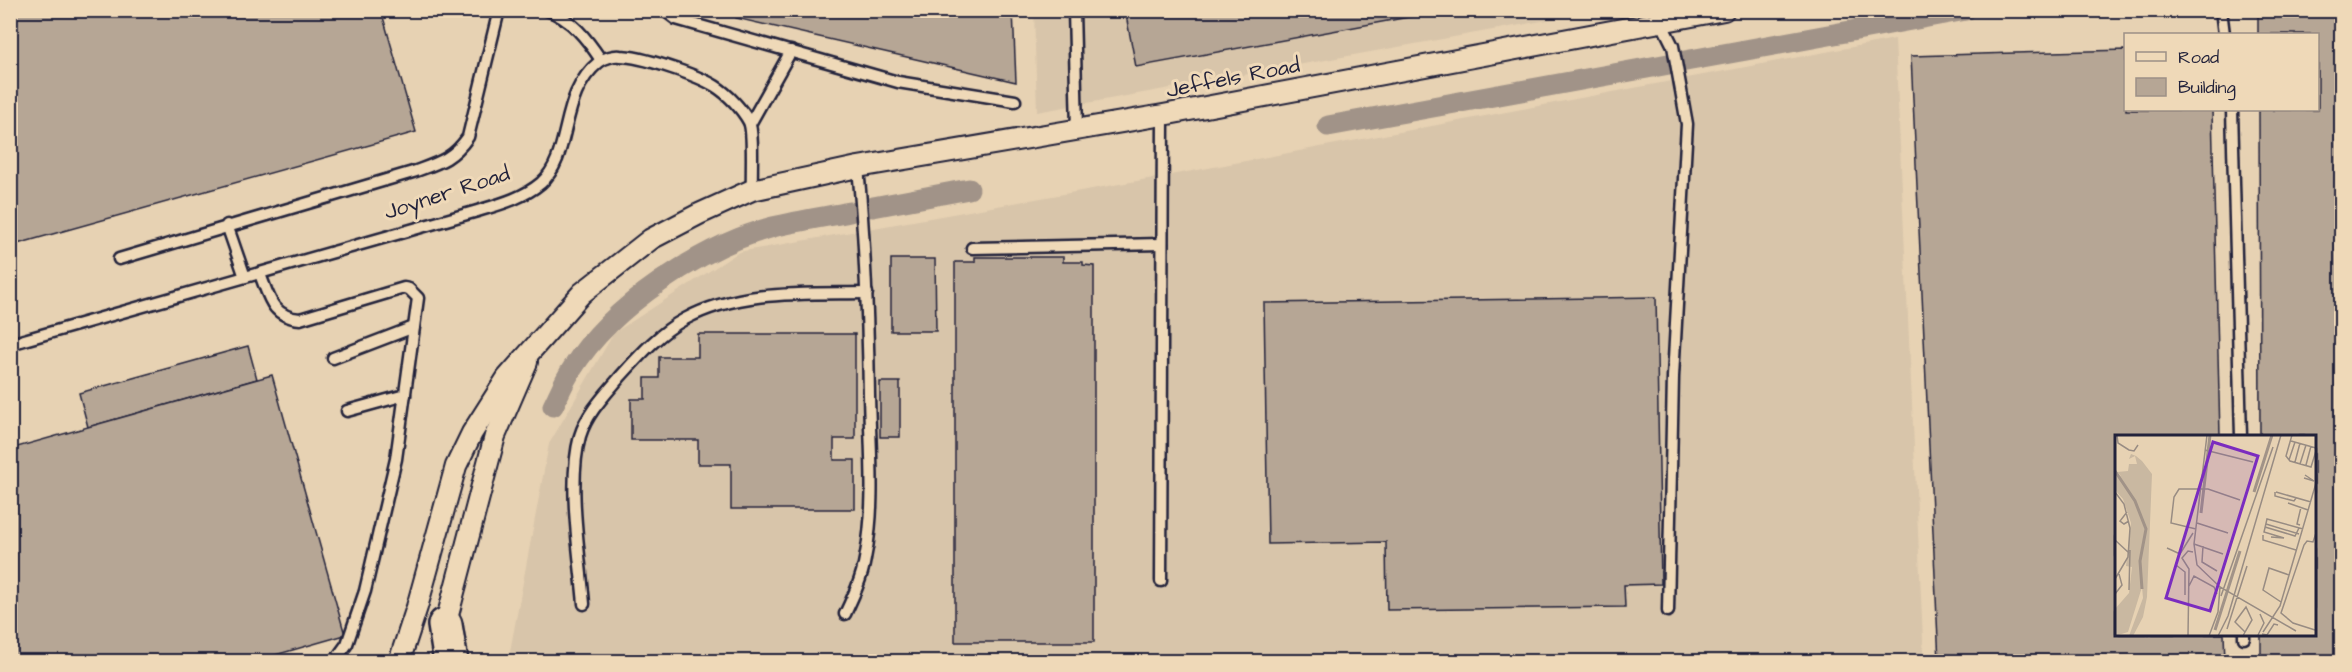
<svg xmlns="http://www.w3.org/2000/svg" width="2352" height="672" font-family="'Architects Daughter',sans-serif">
	<rect width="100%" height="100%" fill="#e7d2b3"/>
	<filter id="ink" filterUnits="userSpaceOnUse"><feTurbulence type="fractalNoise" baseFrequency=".0167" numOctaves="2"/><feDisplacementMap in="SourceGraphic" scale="12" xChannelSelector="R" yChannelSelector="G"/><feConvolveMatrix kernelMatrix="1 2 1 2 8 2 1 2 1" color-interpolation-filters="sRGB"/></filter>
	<g filter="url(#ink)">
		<g fill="#d8c5aa">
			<path d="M1034 10 1598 11 1037 112Z"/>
			<path d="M1895 39 1924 661 508 662 549 444 614 333 739 252 1187 172Z"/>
		</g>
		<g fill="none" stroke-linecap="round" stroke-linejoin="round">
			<g stroke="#a19388" stroke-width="21">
				<path d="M1328 126 1966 10"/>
				<path d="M873 207 969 189"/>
				<path d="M553 406C559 394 564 381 572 369 611 306 702 246 773 227 798 221 824 217 850 212"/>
			</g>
		</g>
		<g fill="#b6a695" stroke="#22223b" stroke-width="1.5">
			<path d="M10 10H381L416 132 10 246Z"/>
			<path d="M735 10H1013L1016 82 736 18Z"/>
			<path d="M1125 10H1447L1136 67Z"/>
			<path d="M2258 10H2342V662H2261V634H2314V436H2260L2259 110H2318V34H2258Z"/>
			<path d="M2126 50V110H2212L2220 436H2116V634H2224L2225 662H1939L1911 56Z"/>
			<path d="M975 257H1063V262H1083V265L1094 266V642H955V262H975Z"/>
			<path d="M891 259H935L936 331H891Z"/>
			<path d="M1656 297 1661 584 1624 585 1625 607 1387 610 1386 542 1268 544 1264 303Z"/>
			<path d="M698 334H855V439H834V460H855V509H731V464H698V440H631V399H645V378H659V357H698Z"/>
			<path d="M248 346 257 379 88 427 79 393Z"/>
			<path d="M272 375 345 635 251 662H10V449Z"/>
			<rect x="880" y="382" width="20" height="55"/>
		</g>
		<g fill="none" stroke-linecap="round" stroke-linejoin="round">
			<g stroke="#22223b" stroke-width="15">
				<g id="lane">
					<path d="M547 10C572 19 587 39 601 60"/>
					<path d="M664 10 676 19 898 82 1015 101"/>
					<path d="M1074 10 1077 130"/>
					<path d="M1658 10 1661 22 1673 46 1687 124 1673 377 1668 611"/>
					<path d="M2221 10 2224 34"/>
					<path d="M2232 110 2241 436"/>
					<path d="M750 124 791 51"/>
					<path d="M227 225 245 277"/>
					<path d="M972 248 1162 244"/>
					<path d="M119 259 413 172C438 163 452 160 468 137L499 10"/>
					<path d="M260 274C269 297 272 317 300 319L404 288 409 289 418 298 396 459 365 591 347 644 334 662"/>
					<path d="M10 344 474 212C497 205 522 199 541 183 573 155 558 95 599 62 604 58 614 55 620 56 641 56 697 75 715 86 728 94 742 109 749 122 754 132 751 177 752 190"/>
					<path d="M333 358 414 327"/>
					<path d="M347 411 405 395"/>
					<path d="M1161 581 1163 115"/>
					<path d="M584 604C580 555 567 484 580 436 587 413 605 395 620 377 639 356 659 333 685 319 741 289 806 294 867 293"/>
					<path d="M845 614C853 597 862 578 865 559 876 506 870 448 869 395 868 318 865 243 858 167"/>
					<path d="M2244 634V638"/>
				</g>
			</g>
			<g stroke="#22223b" stroke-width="24">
				<g id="street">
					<path d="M443 634 495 436 527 362"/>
					<path d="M399 662 417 607 456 466 472 433 507 378 582 293 651 239 699 214 752 190 858 167 1163 115 1724 10"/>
				</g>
			</g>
			<g stroke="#22223b" stroke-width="38">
				<path id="highway" d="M445 625 451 662"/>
			</g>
			<use href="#lane" stroke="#efd9b8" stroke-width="10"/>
			<use href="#street" stroke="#efd9b8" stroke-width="20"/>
			<use href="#highway" stroke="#efd9b8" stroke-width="33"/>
		</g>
	</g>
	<g text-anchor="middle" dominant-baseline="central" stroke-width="6" stroke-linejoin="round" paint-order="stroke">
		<g font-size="22" fill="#22223b" stroke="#efd9b8">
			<text transform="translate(1233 78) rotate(-11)">Jeffels Road</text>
			<text transform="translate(447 193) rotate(-18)">Joyner Road</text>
		</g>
	</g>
	<g transform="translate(2115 435)">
		<rect width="201" height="201" fill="#e7d2b3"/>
		<path d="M16 19 21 21 27 26 37 39 32 162 28 182 18 201H14L28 163 27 152 13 197 0 201V174L14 158 17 132 11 131 16 88 8 64 0 55V39L6 41 2 37 13 36 14 29H22L20 21 14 24Z" fill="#c9b8a1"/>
		<path fill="none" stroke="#a19388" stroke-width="3" d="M0 36 20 66 31 94 25 126 27 154M139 57 157 0M86 78 95 0M100 195 125 116"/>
		<path fill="none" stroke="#988c83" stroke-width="1.5" d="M2 0 3 8 14 15 19 16 23 10M92 0 79 109 82 130 105 152 181 196M177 0 171 21 175 26 196 32 201 16M176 6 201 13M90 15 138 27M174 25 180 7M180 27 185 8M185 29 191 10M191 30 196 11M189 43 199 46 190 40M0 57 9 69 15 93 13 122 0 144M160 57V61L179 66 181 63M161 57 196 67M173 68 193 75M12 77 5 86 9 89 14 86M82 88 113 98M151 89 184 99M185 90 182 89 186 72M150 92 180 101 184 93M81 94 56 88 59 62 64 54H93L125 65M148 100V105L181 115M156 102 169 103 149 97 152 84 188 94M0 105 14 118M79 109 108 119M88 111 87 127 102 136M52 113 65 119 78 98M61 130 70 137V160M74 151 79 141 99 152 102 159M14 155 15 115M0 159 7 150 4 139M106 161 158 12M166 167 148 155 154 133 174 140M112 194 132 131M200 195 178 188 166 178 189 110 192 106 198 107 201 98M148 197 165 171 201 48M147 199 152 200 159 189 163 190M143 200 149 188 145 179M73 201 74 134 67 123 73 116 78 117M94 201 103 177 105 152M103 201 113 181 166 0M128 201 130 197 137 185 131 172 120 187 130 197"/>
		<path fill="#7b2cbf" fill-opacity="0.15" stroke="#7b2cbf" stroke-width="3" d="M98 7 143 21 95 176 51 163Z"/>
		<rect width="201" height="201" fill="none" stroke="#22223b" stroke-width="3"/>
	</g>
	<rect width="2352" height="672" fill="none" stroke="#efd9b8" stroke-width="36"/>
	<rect x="18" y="18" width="2316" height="636" fill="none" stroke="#22223b" stroke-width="2" filter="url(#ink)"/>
	<rect x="2124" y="33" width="195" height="78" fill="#efd9b8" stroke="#9d9086" stroke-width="1.5"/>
	<rect x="2136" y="52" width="30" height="9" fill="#efd9b8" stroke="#9d9086" stroke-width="1.5"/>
	<text x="2178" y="63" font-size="18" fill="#22223b">Road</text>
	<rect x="2136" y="78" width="30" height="18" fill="#b6a695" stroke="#9d9086" stroke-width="1.5"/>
	<text x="2178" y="93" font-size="18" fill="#22223b">Building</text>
</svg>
